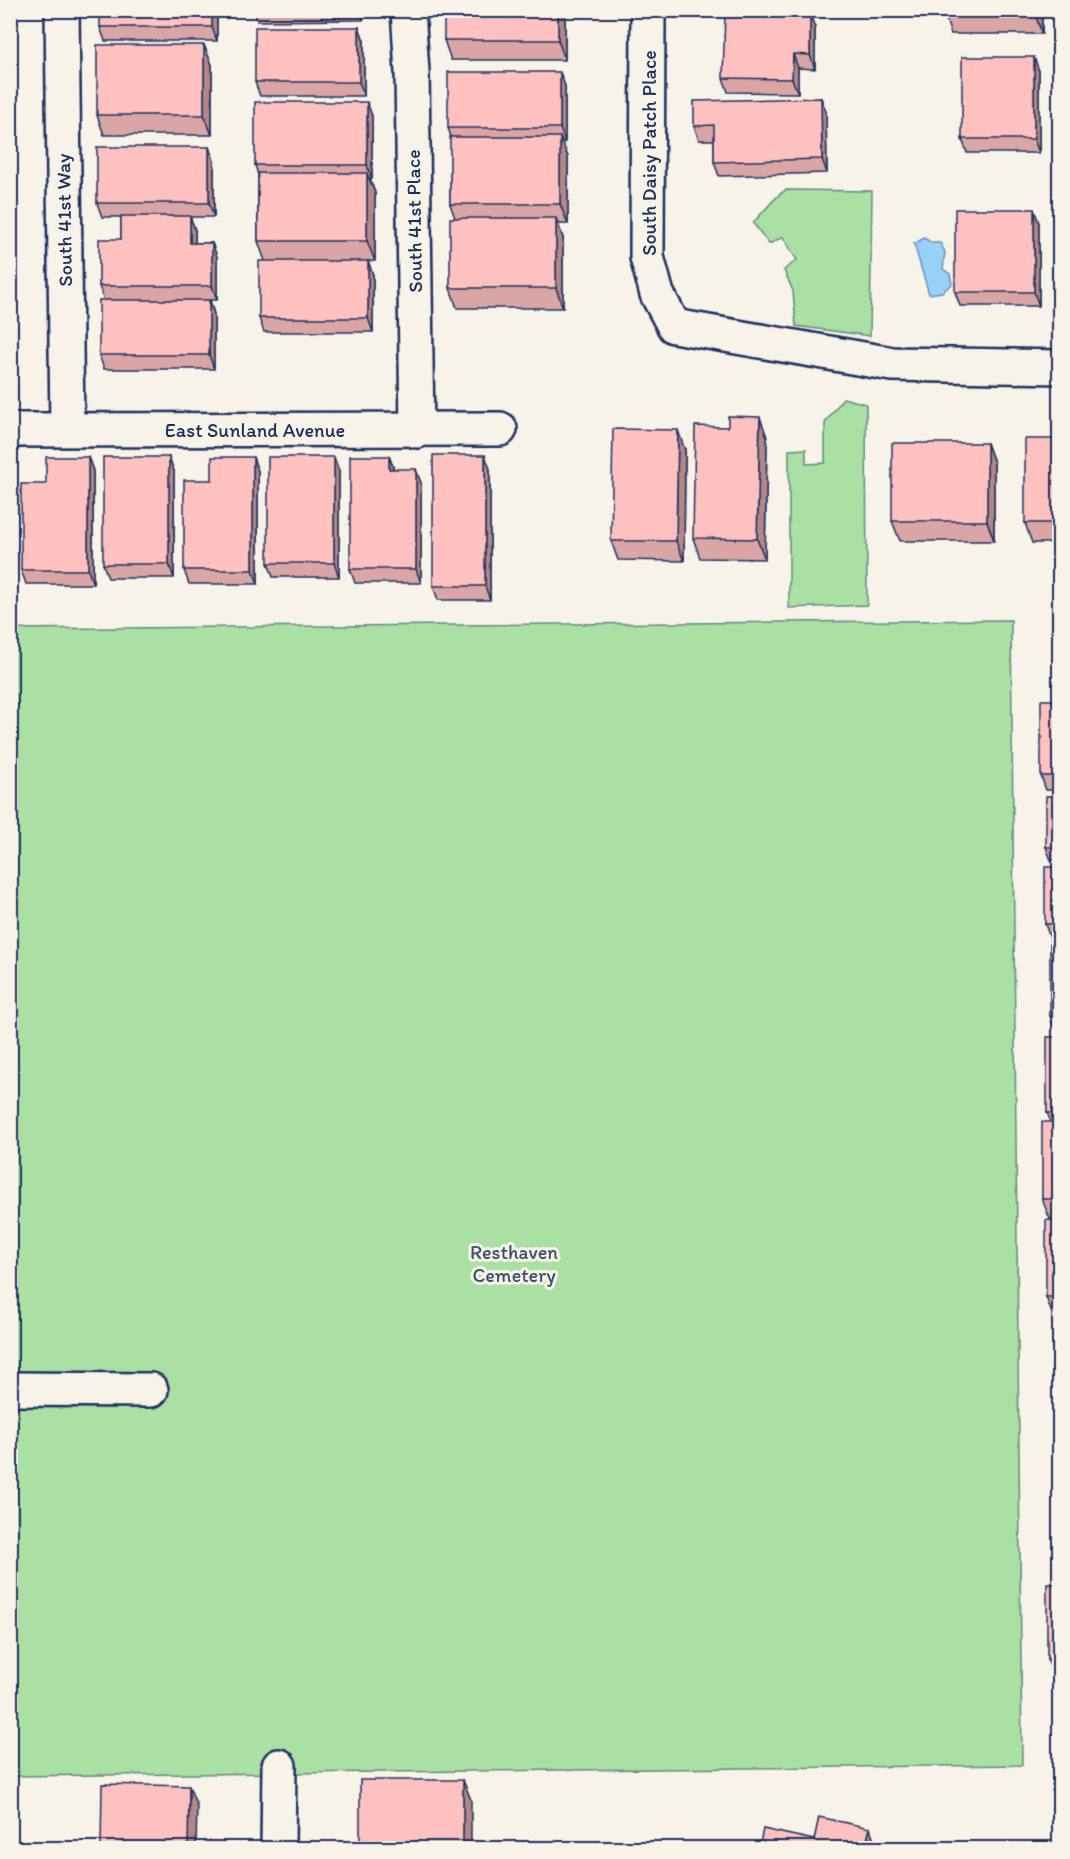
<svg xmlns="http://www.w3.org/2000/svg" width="1070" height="1859" font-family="Itim,sans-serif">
	<rect width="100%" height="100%" fill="#f7f3e8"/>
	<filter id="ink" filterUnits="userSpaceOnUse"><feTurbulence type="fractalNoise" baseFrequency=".0167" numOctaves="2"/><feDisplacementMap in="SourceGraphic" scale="12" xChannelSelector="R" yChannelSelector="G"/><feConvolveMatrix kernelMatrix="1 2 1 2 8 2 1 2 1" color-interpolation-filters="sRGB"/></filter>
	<g filter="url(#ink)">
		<g fill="#aae0a3" stroke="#628880" stroke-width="1.5">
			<path d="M786 190 872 191 870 336 796 326 793 291 784 270 797 260 783 237 769 244 753 223C761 215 777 194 786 190Z"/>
			<path d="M843 398 866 404 867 605 789 608V450L806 449V464L825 463V423Z"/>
			<path d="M1011 620 1022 1765 11 1776 10 629Z"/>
		</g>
		<path fill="#98d1f8" stroke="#6690ba" stroke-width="1.5" d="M924 238 932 243H940L945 252 943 269 950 274 952 284 942 292 929 294 914 244Z"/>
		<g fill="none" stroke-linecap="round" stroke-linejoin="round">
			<g stroke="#1b2f5e" stroke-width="38">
				<g id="minor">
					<path d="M62 10 67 429"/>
					<path d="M408 10 412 72 417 431"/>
					<path d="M648 10 647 257 657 294 674 326 892 364 1060 367"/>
					<path d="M10 430 500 429"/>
					<path d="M10 1389 151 1390"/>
					<path d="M278 1848 279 1766"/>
				</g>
			</g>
			<use href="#minor" stroke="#f7f3e8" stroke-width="33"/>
		</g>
		<g fill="#daa6a5" stroke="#1b2f5e" stroke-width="1.5">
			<path d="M217 10V41H105L100 27Z"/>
			<path d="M254 10H363V20L257 21Z"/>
			<path d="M565 10V60H451L444 40Z"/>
			<path d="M730 10H816V11L731 12Z"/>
			<path d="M1042 10V34H951L944 14Z"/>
			<path d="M810 14 815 28V69L798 68V93L728 92 723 78Z"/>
			<path d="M359 27 364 41V96H260L255 82Z"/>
			<path d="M10 30 14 40V81H10Z"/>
			<path d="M204 45 212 65V135H104L97 115Z"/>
			<path d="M1039 71V153H967L962 139Z"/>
			<path d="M565 86V142H562L568 157V224H558L563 238V308H457L450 288 455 218 450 204 451 137 448 128Z"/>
			<path d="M821 98 826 112 827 173 719 176 714 162V140H699L694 126Z"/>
			<path d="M10 110 14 120V175H10Z"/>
			<path d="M372 116V179H370L375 193V261H368L373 275V332H264L259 318 265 261 258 241V175L255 165Z"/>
			<path d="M209 147 214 161V217H190L195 230V243H212L217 257V300H210L214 314V369H104L99 355 104 300 99 286 121 239V217H102L97 203Z"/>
			<path d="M1039 223V306H960L955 292Z"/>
			<path d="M767 437 765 559 700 558 693 538Z"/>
			<path d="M1059 439V543H1032L1025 523Z"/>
			<path d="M987 443 994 463V541H900L892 521Z"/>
			<path d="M685 450 684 561 618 560 611 541Z"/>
			<path d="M389 456 394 469 421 483V583H355L350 569Z"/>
			<path d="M88 457 93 471V584H26L21 570 46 484Z"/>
			<path d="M169 457 174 471V578H108L103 564Z"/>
			<path d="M490 469V600H438L433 586Z"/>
			<path d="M258 471V584H189L184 570 212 480Z"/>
			<path d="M339 471V577H273L268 563Z"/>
			<path d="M1059 700V790H1046L1041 776Z"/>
			<path d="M1059 796V860H1051L1046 847Z"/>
			<path d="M1059 867V938H1050L1045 924Z"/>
			<path d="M1059 938V1036H1057L1050 1016Z"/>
			<path d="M1059 1037V1219H1050L1042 1199 1051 1122 1047 1113Z"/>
			<path d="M1059 1220V1311H1051L1046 1297Z"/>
			<path d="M1059 1584V1673H1053L1047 1659Z"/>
		</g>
		<g fill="#b28786" stroke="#1b2f5e" stroke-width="1.5">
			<path d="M212 10H217V41L212 27Z"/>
			<path d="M360 10H363V20Z"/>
			<path d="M558 10H565V60L558 40Z"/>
			<path d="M1035 10H1042V34L1035 14Z"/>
			<path d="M810 14 815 28V69L810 55Z"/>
			<path d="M359 27 364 41V96L359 82Z"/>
			<path d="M10 30 14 40V81L10 71Z"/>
			<path d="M204 45 212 65V135L204 115Z"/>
			<path d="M793 54 798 68V93L792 79Z"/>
			<path d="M1034 57 1039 71V153L1034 139Z"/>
			<path d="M560 72 565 86V142L560 128Z"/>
			<path d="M821 98 826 112 827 173 822 159Z"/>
			<path d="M367 102 372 116V179L367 165Z"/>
			<path d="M10 110 14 120V175L10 165Z"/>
			<path d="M560 137 568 157V224L560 204Z"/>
			<path d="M209 147 214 161V217L209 203Z"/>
			<path d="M367 173 375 193V261L367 241Z"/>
			<path d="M1034 209 1039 223V306L1034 292Z"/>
			<path d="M190 216 195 230V257L190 243Z"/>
			<path d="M556 218 563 238V308L556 288Z"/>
			<path d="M212 243 217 257V300L212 286Z"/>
			<path d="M368 261 373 275V332L368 318Z"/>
			<path d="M209 300 214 314V369L209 355Z"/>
			<path d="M760 417 767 437 765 559 757 539Z"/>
			<path d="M678 430 685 450 684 561 676 541Z"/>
			<path d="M987 443 994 463V541L987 521Z"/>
			<path d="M485 455 490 469V600L485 586Z"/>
			<path d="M389 456 394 470 389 469Z"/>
			<path d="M88 457 93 471V584L88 570Z"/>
			<path d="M169 457 174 471V578L169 564Z"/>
			<path d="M253 457 258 471V584L253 570Z"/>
			<path d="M334 457 339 471V577L334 563Z"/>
			<path d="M416 469 421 483V583L416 569Z"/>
			<path d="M463 1780 471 1800V1848H463Z"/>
			<path d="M189 1786 197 1806 196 1848H188Z"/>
			<path d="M870 1828 877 1848H865Z"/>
		</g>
		<g fill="#fec1c0" stroke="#1b2f5e" stroke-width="1.5">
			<rect x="100" y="10" width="112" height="17"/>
			<rect x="444" y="10" width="114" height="30"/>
			<rect x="944" y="10" width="91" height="4"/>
			<path d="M725 12 810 14V55L793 54 792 79 723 78Z"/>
			<rect x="255" y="27" width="104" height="55"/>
			<rect x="97" y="45" width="107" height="70"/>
			<rect x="962" y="57" width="72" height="82"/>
			<rect x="448" y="72" width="112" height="56"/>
			<path d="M821 98 822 159 714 162V125L694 126V101Z"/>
			<rect x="255" y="102" width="112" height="63"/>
			<rect x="450" y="137" width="110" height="67"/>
			<rect x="97" y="147" width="112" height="56"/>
			<rect x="258" y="173" width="109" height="68"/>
			<rect x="955" y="209" width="79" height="83"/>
			<path d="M121 216H190V243H212V286H99V239H121Z"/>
			<rect x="450" y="218" width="106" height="70"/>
			<rect x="259" y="261" width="109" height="57"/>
			<rect x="99" y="300" width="110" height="55"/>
			<path d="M728 416 760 417 757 539 693 538 695 426 728 427Z"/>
			<path d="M613 429 678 430 676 541H611Z"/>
			<rect x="1025" y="439" width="34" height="84"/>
			<rect x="892" y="443" width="95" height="78"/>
			<rect x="433" y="455" width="52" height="131"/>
			<path d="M350 456H389V469H416V569H350Z"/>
			<path d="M46 457H88V570H21V484H46Z"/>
			<rect x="103" y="457" width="66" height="107"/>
			<path d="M212 457H253V570H184V480H212Z"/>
			<rect x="268" y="457" width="66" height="106"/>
			<rect x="1041" y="700" width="18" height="76"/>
			<rect x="1046" y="796" width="13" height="51"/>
			<rect x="1045" y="867" width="14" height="57"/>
			<rect x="1050" y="938" width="9" height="78"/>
			<rect x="1047" y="1037" width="12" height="76"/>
			<rect x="1042" y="1122" width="17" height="77"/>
			<rect x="1046" y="1220" width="13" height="77"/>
			<rect x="1047" y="1584" width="12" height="75"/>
			<rect x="360" y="1780" width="103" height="68"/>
			<path d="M102 1784 189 1786 188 1848H101Z"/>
			<path d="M819 1817 870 1828 865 1848H759L763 1829 814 1840Z"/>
		</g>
	</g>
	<g text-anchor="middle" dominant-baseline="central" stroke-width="6" stroke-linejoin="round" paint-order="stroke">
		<g font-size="20" fill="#1b2f5e" stroke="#f7f3e8">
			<text transform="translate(649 153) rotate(-90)">South Daisy Patch Place</text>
			<text transform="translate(64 220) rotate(-91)">South 41st Way</text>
			<text transform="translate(414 221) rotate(-91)">South 41st Place</text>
			<text x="255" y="430">East Sunland Avenue</text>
		</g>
		<g font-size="20" fill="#38526c" stroke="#f7f3e8">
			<text x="514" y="1252">Resthaven<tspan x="514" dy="23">Cemetery</tspan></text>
		</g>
	</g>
	<rect width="1070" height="1859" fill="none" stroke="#f7f3e8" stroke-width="36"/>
	<rect x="18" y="18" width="1034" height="1823" fill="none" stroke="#1b2f5e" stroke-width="2" filter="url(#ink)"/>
</svg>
